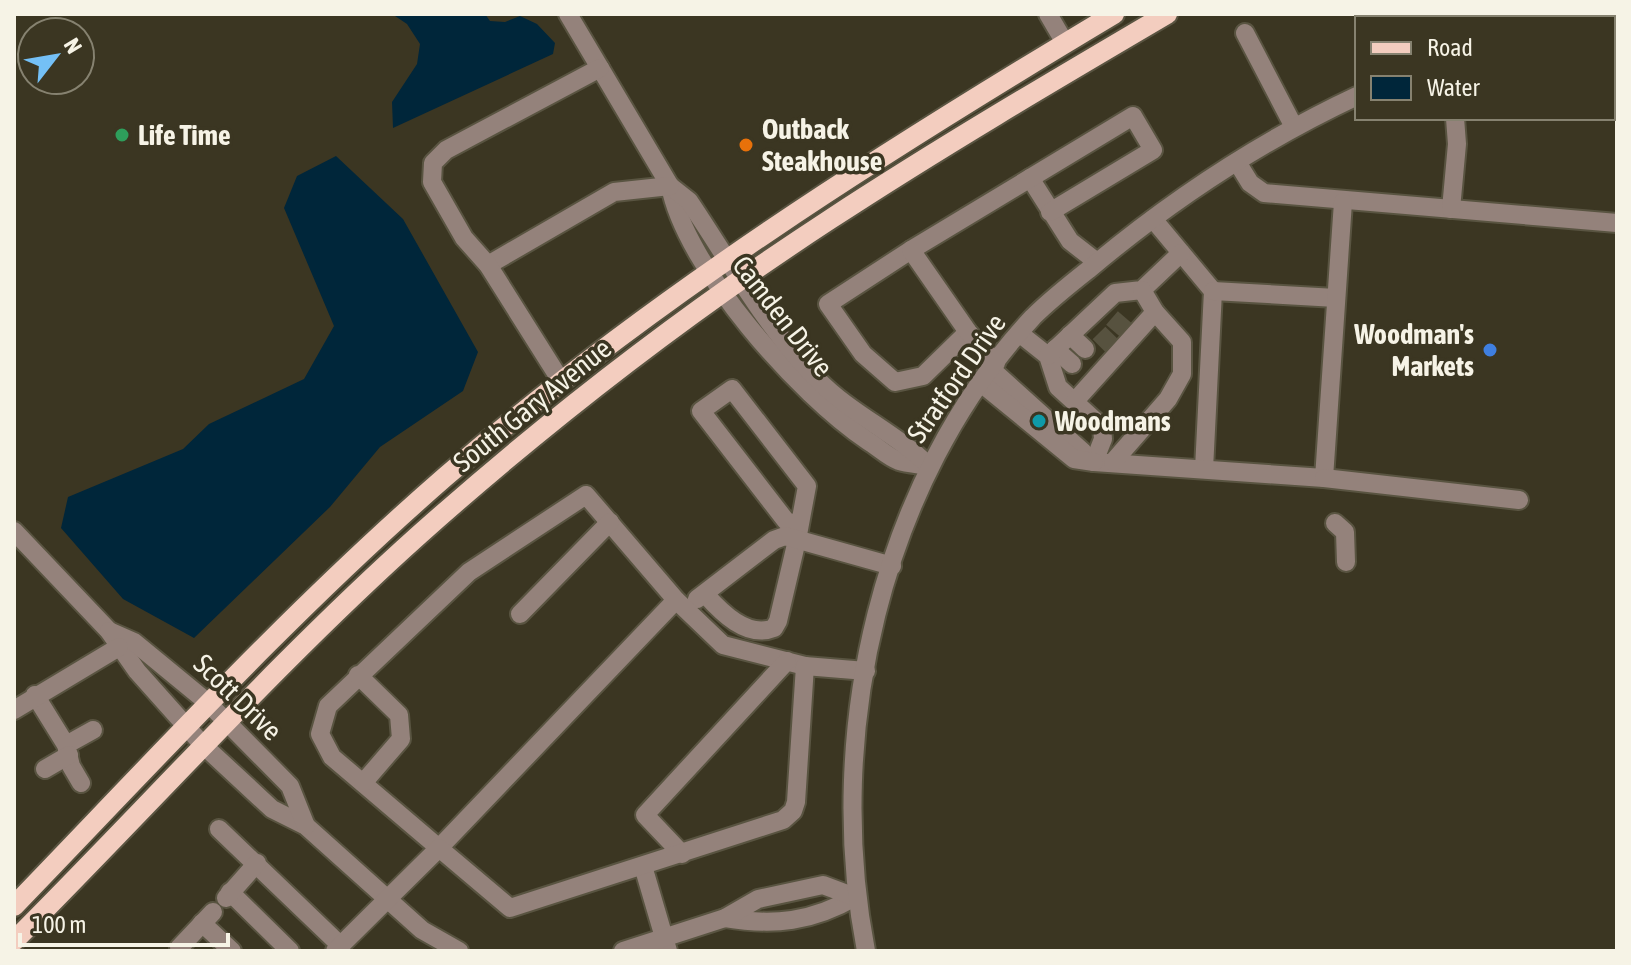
<svg xmlns="http://www.w3.org/2000/svg" width="1631" height="965" font-family="'Asap Condensed',sans-serif">
	<rect width="100%" height="100%" fill="#3b3622"/>
	<g fill="#00263a">
		<path d="M392 14H485L490 21 505 22 520 16 537 24 555 43 553 54 393 128 392 102 417 64 420 44 407 24Z"/>
		<path d="M336 156 403 219 478 352 463 391 380 447 330 507 194 638 123 599 61 528 68 497 183 449 209 424 304 379 334 326 284 208 297 176Z"/>
	</g>
	<g fill="none" stroke-linecap="round" stroke-linejoin="round">
		<g stroke="#57523f" stroke-width="18" stroke-dasharray="18 9" stroke-linecap="butt">
			<path d="M1112 318 1126 330"/>
			<path d="M1099 333 1112 346"/>
		</g>
		<g stroke="#595441" stroke-width="22">
			<g id="minor">
				<path d="M568 14 670 186C686 268 799 395 868 441 878 447 888 457 899 461 908 464 919 464 929 466"/>
				<path d="M1048 14 1065 43"/>
				<path d="M1373 14 1374 18"/>
				<path d="M1497 14 1498 18"/>
				<path d="M1561 14 1562 18"/>
				<path d="M1581 14 1582 18"/>
				<path d="M1453 17 1461 14"/>
				<path d="M1613 28H1617"/>
				<path d="M1245 33 1294 127"/>
				<path d="M1237 162 1250 183 1264 193 1617 223"/>
				<path d="M1030 178 1070 241 1097 262"/>
				<path d="M670 186 689 201C730 262 766 328 818 380 851 414 896 433 929 466"/>
				<path d="M1451 209 1457 144 1455 118"/>
				<path d="M1153 219 1213 291 1204 469"/>
				<path d="M911 250 828 304 863 354 895 382 923 376 968 332"/>
				<path d="M488 265 614 192 670 186"/>
				<path d="M1213 291 1336 298"/>
				<path d="M1019 333 1048 356 1058 387 1102 427 1103 439 1094 462 1324 478 1343 202"/>
				<path d="M1070 335 1085 349"/>
				<path d="M1055 349 1072 364"/>
				<path d="M1048 356 1115 293 1142 290 1181 253"/>
				<path d="M996 363 968 332 911 250 1133 116 1153 150 1050 212"/>
				<path d="M991 369 1083 452"/>
				<path d="M561 381 488 265 464 238 432 182 433 163 446 150 600 68"/>
				<path d="M981 383 1074 459 1094 462"/>
				<path d="M1075 401 1155 312"/>
				<path d="M1113 462 1168 399 1182 374V342L1155 312 1142 290"/>
				<path d="M1324 478 1519 500"/>
				<path d="M1335 523 1345 532 1346 562"/>
				<path d="M14 531 109 631 137 671 202 744 272 809 306 826 422 930 459 951"/>
				<path d="M705 594C721 612 747 639 774 628L778 621 797 540 807 486 732 389 701 411 786 521 799 526"/>
				<path d="M697 599 774 540 785 536 892 566"/>
				<path d="M676 600 439 848 332 757 320 734 328 706 469 572 586 495 676 600 723 645 805 666"/>
				<path d="M520 614 610 522"/>
				<path d="M109 631 134 642 207 702 290 786 306 826"/>
				<path d="M358 675 399 715 401 739 363 783"/>
				<path d="M35 695 66 745 71 766 81 783"/>
				<path d="M14 710 119 647"/>
				<path d="M66 745 93 730"/>
				<path d="M45 769 69 755"/>
				<path d="M219 829 340 945"/>
				<path d="M682 854 645 815 787 661"/>
				<path d="M643 866 668 951"/>
				<path d="M230 892 290 951"/>
				<path d="M226 898 257 863"/>
				<path d="M725 918C774 926 812 922 855 897"/>
				<path d="M202 923 232 951"/>
				<path d="M181 951 179 948 213 912"/>
				<path d="M335 951 439 848 510 908 783 820 793 811 796 802 805 666 866 671"/>
				<path d="M623 951 725 918 758 899 823 885 855 897"/>
				<path d="M866 951C824 735 880 481 1033 317 1050 300 1069 285 1088 270 1170 201 1261 141 1357 96"/>
			</g>
		</g>
		<g stroke="#595441" stroke-width="24">
			<g id="major">
				<path d="M14 906C155 760 291 611 445 477 652 298 880 154 1114 14"/>
				<path d="M14 941C150 805 277 662 420 534 548 420 685 314 829 220 939 148 1053 81 1167 14"/>
			</g>
		</g>
		<use href="#minor" stroke="#94827b" stroke-width="18"/>
		<use href="#major" stroke="#f3cdbf" stroke-width="20"/>
	</g>
	<circle fill="#2e9e5b" stroke="#3b3622" stroke-width="3" cx="122" cy="135" r="8"/>
	<circle fill="#e8710a" stroke="#3b3622" stroke-width="3" cx="746" cy="145" r="8"/>
	<circle fill="#3f7fe0" stroke="#3b3622" stroke-width="3" cx="1490" cy="350" r="8"/>
	<circle fill="#0f9aa8" stroke="#3b3622" stroke-width="3" cx="1039" cy="421" r="8"/>
	<g text-anchor="middle" dominant-baseline="central" stroke-width="7" stroke-linejoin="round" paint-order="stroke">
		<g font-size="28" font-weight="bold" fill="#f6f3e6" stroke="#3b3622" text-anchor="start">
			<text x="762" y="129">Outback<tspan x="762" dy="32">Steakhouse</tspan></text>
			<text x="138" y="135">Life Time</text>
			<text x="1474" y="334" text-anchor="end">Woodman's<tspan x="1474" dy="32">Markets</tspan></text>
			<text x="1055" y="421">Woodmans</text>
		</g>
		<g font-size="28" fill="#f6f3e6" stroke="#3b3622">
			<text transform="translate(783 316) rotate(52)">Camden Drive</text>
			<text transform="translate(956 378) rotate(-55)">Stratford Drive</text>
			<text transform="translate(532 405) rotate(-39)">South Gary Avenue</text>
			<text transform="translate(238 697) rotate(44)">Scott Drive</text>
		</g>
	</g>
	<rect width="1631" height="965" fill="none" stroke="#f6f3e6" stroke-width="32"/>
	<rect x="1355" y="16" width="260" height="104" fill="#3b3622" stroke="#868270" stroke-width="2"/>
	<rect x="1371" y="42" width="40" height="12" fill="#f3cdbf" stroke="#868270" stroke-width="2"/>
	<text x="1427" y="56" font-size="24" fill="#f6f3e6">Road</text>
	<rect x="1371" y="76" width="40" height="24" fill="#00263a" stroke="#868270" stroke-width="2"/>
	<text x="1427" y="96" font-size="24" fill="#f6f3e6">Water</text>
	<g transform="translate(56 56) rotate(59)"><circle r="38" fill="#3b3622" stroke="#868270" stroke-width="2"/>
	<path d="M0-6L14 30L0 20L-14 30Z" fill="#74c0f6"/>
	<text y="-12" font-size="22" font-weight="bold" text-anchor="middle" fill="#f6f3e6">N</text>
	</g>
	<path d="M20 933v12h208v-12" fill="none" stroke="#f6f3e6" stroke-width="4"/>
	<text x="32" y="933" font-size="24" fill="#f6f3e6" stroke="#3b3622" stroke-width="6" paint-order="stroke">100 m</text>
</svg>
